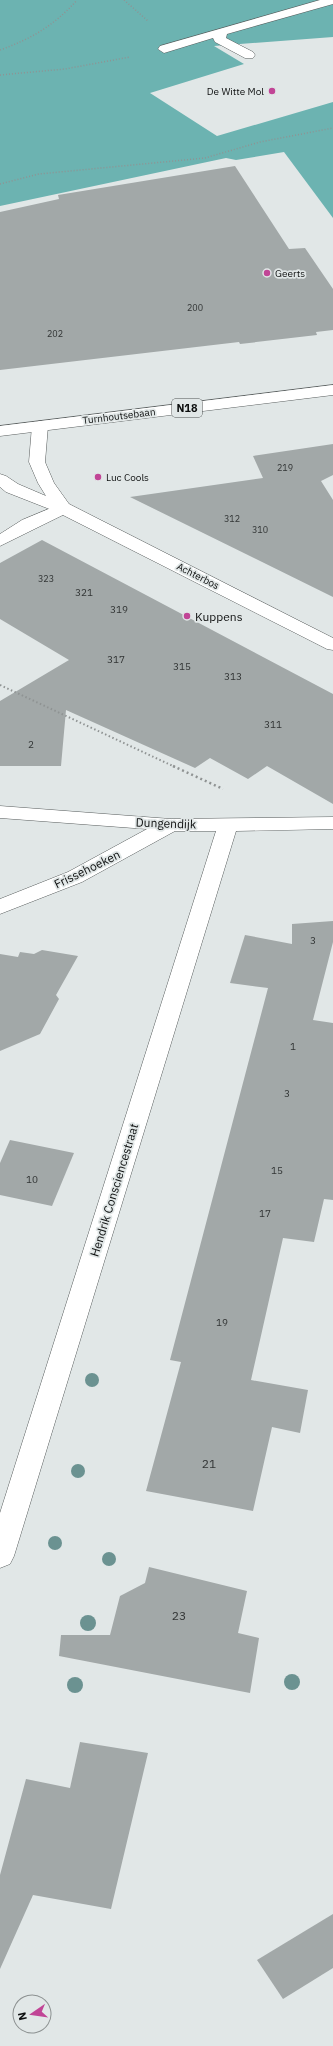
<svg xmlns="http://www.w3.org/2000/svg" width="333" height="2046" font-family="'IBM Plex Sans',sans-serif">
	<rect width="100%" height="100%" fill="#e1e7e7"/>
	<path fill="#6cb3b1" d="M0 0H333V37L214 46 244 64 150 93 217 136 333 102V218L284 152 236 160 226 158 0 206Z"/>
	<g fill="#a2a8a8">
		<path d="M235 166 289 249 305 248 333 289V330L316 332 317 335 240 344 239 342 0 370V212L59 199 58 195Z"/>
		<path d="M333 444V475L321 481 333 500V597L130 497 263 478 253 456Z"/>
		<path d="M42 540 333 694V804L267 766 248 779 210 758 195 768 66 710 61 766H0V701L69 660 0 619V563Z"/>
		<path d="M333 921V942L313 1020 333 1023V1200L324 1199 314 1242 283 1238 251 1380 308 1390 300 1433 272 1427 253 1511 146 1491 181 1362 170 1360 268 988 230 983 245 935 292 944V924Z"/>
		<path d="M42 950 78 956 56 995 59 999 40 1034 0 1051V954L18 957 20 952 34 954Z"/>
		<path d="M10 1140 74 1153 52 1206 0 1195V1163Z"/>
		<path d="M149 1567 247 1591 238 1633 259 1638 250 1693 59 1656 61 1635H110L120 1596 145 1583Z"/>
		<path d="M80 1742 148 1753 111 1909 33 1895 0 1969V1875L26 1779 70 1788Z"/>
		<path d="M333 1914V1968L283 1999 257 1960Z"/>
	</g>
	<g fill="none" stroke-linecap="round" stroke-linejoin="round">
		<g stroke="#585d5d" stroke-width="1">
			<g id="lane">
				<path d="M320 0H333V4L227 34 226 38 253 52 255 55 253 58H245L215 42 213 38 164 53 158 49 160 46Z"/>
				<path d="M63 503 69 504 71 508 69 512 0 546V534L22 520Z"/>
			</g>
		</g>
		<g stroke="#585d5d" stroke-width="1">
			<path id="street" d="M0 806 171 819 333 817V829L236 831 14 1556 10 1564 0 1568V1513L216 831H175L82 882 0 914V899L68 872 147 829 0 818Z"/>
		</g>
		<g stroke="#585d5d" stroke-width="1">
			<path id="secondary" d="M40 421 46 423 48 426 45 462 54 483 69 504 333 638V650L327 649 57 512 6 492 0 487V474L6 476 18 484 46 496 38 483 29 462 32 426 34 423Z"/>
		</g>
		<g stroke="#585d5d" stroke-width="1">
			<path id="primary" d="M333 385V395L0 436V426Z"/>
		</g>
		<g stroke="#8f9393" stroke-width="1.5" stroke-dasharray="1 2" stroke-linecap="butt">
			<path d="M124 0 148 21"/>
			<path d="M0 50C31 39 55 25 77 0"/>
			<path d="M0 75 65 69 130 57"/>
			<path d="M0 184 39 174 205 158 260 142 333 128"/>
		</g>
		<path stroke="#8f9393" stroke-width="2" stroke-dasharray="1.5 2.5" stroke-linecap="butt" d="M0 685 175 767"/>
		<path stroke="#8f9393" stroke-width="2.5" stroke-dasharray="2 3" stroke-linecap="butt" d="M173 766 223 789"/>
		<use href="#lane" fill="#fff" fill-rule="evenodd"/>
		<use href="#street" fill="#fff" fill-rule="evenodd"/>
		<use href="#secondary" fill="#fff" fill-rule="evenodd"/>
		<use href="#primary" fill="#fff" fill-rule="evenodd"/>
	</g>
	<g fill="#6b9291">
		<circle cx="92" cy="1380" r="7"/>
		<circle cx="78" cy="1471" r="7"/>
		<circle cx="55" cy="1543" r="7"/>
		<circle cx="109" cy="1559" r="7"/>
		<circle cx="88" cy="1623" r="8"/>
		<circle cx="292" cy="1682" r="8"/>
		<circle cx="75" cy="1685" r="8"/>
	</g>
	<g fill="#c14596" stroke="#e1e7e7" stroke-width="1.5">
		<circle cx="272" cy="91" r="4"/>
		<circle cx="267" cy="273" r="4"/>
		<circle cx="98" cy="477" r="4"/>
		<circle cx="187" cy="616" r="4"/>
	</g>
	<g text-anchor="middle" dominant-baseline="central" stroke-width="3.5" stroke-linejoin="round" paint-order="stroke">
		<g font-size="9" fill="#323535">
			<text x="195" y="307">200</text>
			<text x="55" y="333">202</text>
			<text x="285" y="467">219</text>
			<text x="232" y="518">312</text>
			<text x="260" y="529">310</text>
			<text x="46" y="578">323</text>
		</g>
		<g font-size="10" fill="#0d0f0f" stroke="#e1e7e7" text-anchor="start">
			<text x="264" y="91" text-anchor="end">De Witte Mol</text>
			<text x="275" y="273">Geerts</text>
			<text x="106" y="477">Luc Cools</text>
		</g>
		<g font-size="10" fill="#0d0f0f" stroke="#e1e7e7">
			<text transform="translate(119 416) rotate(-7)">Turnhoutsebaan</text>
			<text transform="translate(198 576) rotate(27)">Achterbos</text>
		</g>
		<g font-size="10" fill="#323535">
			<text x="84" y="592">321</text>
			<text x="119" y="609">319</text>
			<text x="116" y="659">317</text>
			<text x="182" y="666">315</text>
			<text x="233" y="676">313</text>
			<text x="273" y="724">311</text>
			<text x="31" y="744">2</text>
			<text x="313" y="940">3</text>
			<text x="293" y="1046">1</text>
			<text x="287" y="1093">3</text>
			<text x="277" y="1170">15</text>
			<text x="32" y="1179">10</text>
			<text x="265" y="1213">17</text>
			<text x="222" y="1322">19</text>
		</g>
		<rect fill="#e1e7e7" stroke="#4d5050" stroke-width="1" x="172" y="399" width="30" height="18" rx="3"/>
		<g font-size="11" font-weight="bold" fill="#0d0f0f">
			<text x="187" y="408">N18</text>
		</g>
		<g font-size="12" fill="#0d0f0f" stroke="#e1e7e7" text-anchor="start">
			<text x="195" y="616">Kuppens</text>
		</g>
		<g font-size="12" fill="#0d0f0f" stroke="#e1e7e7">
			<text transform="translate(166 823) rotate(2)">Dungendijk</text>
			<text transform="translate(87 869) rotate(-26)">Frissehoeken</text>
			<text transform="translate(114 1190) rotate(-73)">Hendrik Consciencestraat</text>
		</g>
		<g font-size="12" fill="#323535">
			<text x="209" y="1463">21</text>
			<text x="179" y="1615">23</text>
		</g>
	</g>
	<g transform="translate(32 2014) rotate(257)"><circle r="19" fill="#e1e7e7" stroke="#8c9191"/>
	<path d="M0-3L7 15L0 10L-7 15Z" fill="#c14596"/>
	<text y="-6" font-size="11" font-weight="bold" text-anchor="middle" fill="#0d0f0f">N</text>
	</g>
</svg>
